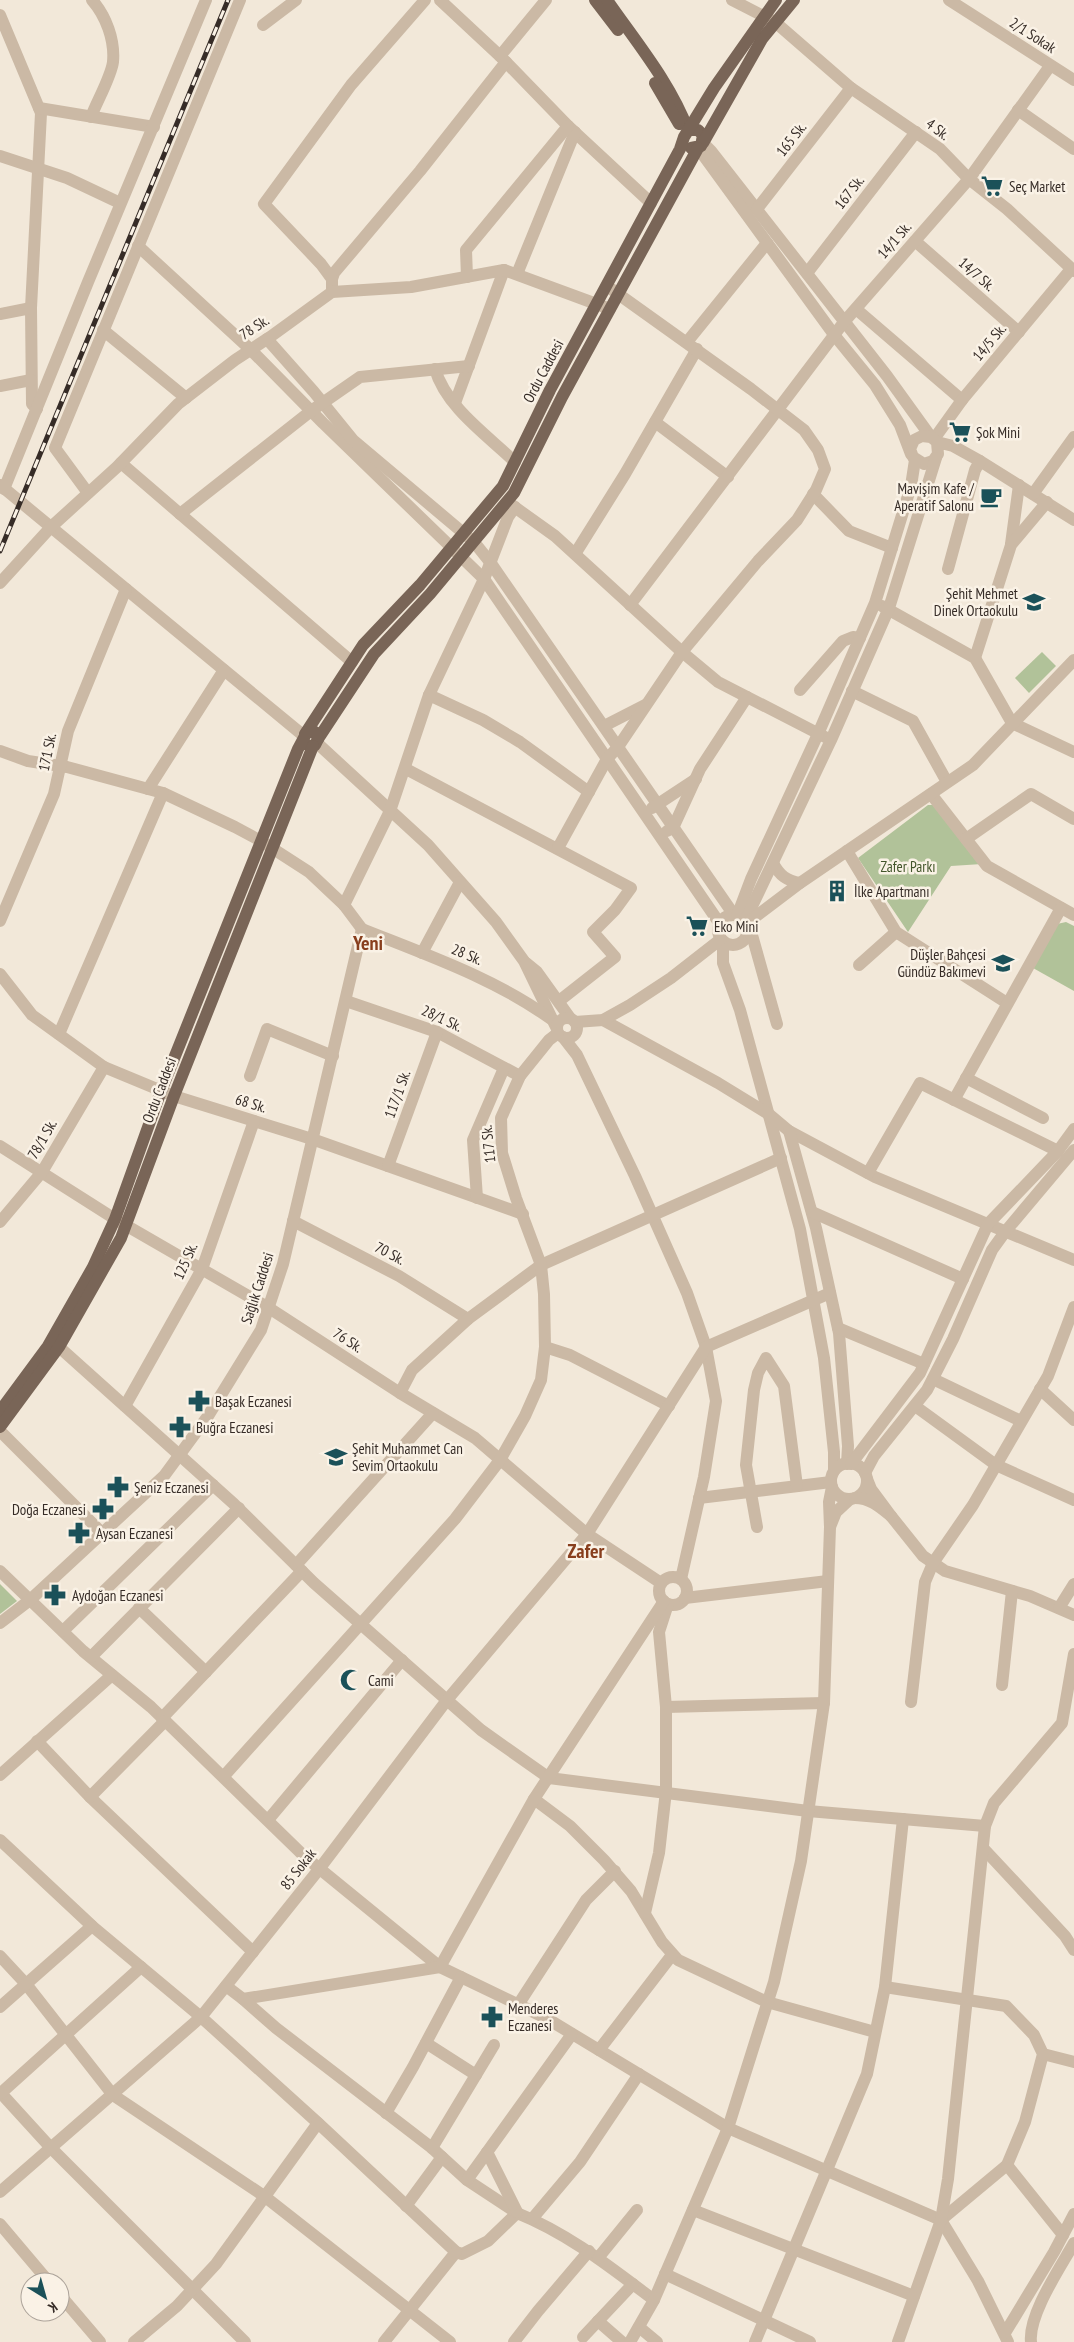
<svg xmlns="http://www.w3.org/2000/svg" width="1074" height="2342" font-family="'PT Sans Narrow',sans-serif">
	<rect width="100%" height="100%" fill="#f2e8d9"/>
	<g fill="#b1c299">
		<path d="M1042 652 1056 666 1029 693 1015 678Z"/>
		<path d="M928 805H934L982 864 951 866 908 932 858 858Z"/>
		<path d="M1066 922 1074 926V991L1033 968 1057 924Z"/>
		<path d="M0 1584 17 1601 0 1614Z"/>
	</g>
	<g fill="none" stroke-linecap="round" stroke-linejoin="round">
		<g stroke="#cbb9a5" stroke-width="12">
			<path d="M440 0 500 56 568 126 651 203"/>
			<path d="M732 0 775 22 851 88 940 149 969 179 1007 209 1074 271"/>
			<path d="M949 0 1074 80"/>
			<path d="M0 15 41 113 31 308 32 404 37 409"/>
			<path d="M263 25 296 0"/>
			<path d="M500 56 546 0"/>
			<path d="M39 108 154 127"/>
			<path d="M1018 110 1074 149"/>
			<path d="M91 117C97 101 111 77 113 62 115 40 106 16 92 0"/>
			<path d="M703 143 711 151 887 376 931 437"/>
			<path d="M698 148 835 336 875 385 900 425 911 454"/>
			<path d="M0 156 67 178 120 203"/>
			<path d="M757 209 851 88"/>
			<path d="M915 241 1019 332"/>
			<path d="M138 246 250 349 323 423 484 579 720 924"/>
			<path d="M807 273 916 132"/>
			<path d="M517 274 575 132"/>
			<path d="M467 277 466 250 568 126"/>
			<path d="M332 279 334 273 420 171 506 62"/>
			<path d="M332 292V279L321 264 264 204 351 85 425 0"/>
			<path d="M856 309 962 400"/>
			<path d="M0 314 31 308"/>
			<path d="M103 330 186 398"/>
			<path d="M267 339 314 392 353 440 474 542 490 562 734 915"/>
			<path d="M687 342 767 243"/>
			<path d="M435 369C446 407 487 435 515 462"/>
			<path d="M0 386 31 380"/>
			<path d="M455 403 504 270"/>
			<path d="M655 422 728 477"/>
			<path d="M934 439 962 400 1071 269"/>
			<path d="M937 442 938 454 933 461 924 464 913 457 910 449 914 440 922 436 931 437 937 442 953 446 980 461 1074 520"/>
			<path d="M121 463 352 662"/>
			<path d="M0 485 304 736"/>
			<path d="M4 489 88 282 206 0"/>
			<path d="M88 493 55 448 240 0"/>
			<path d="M813 494 849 531 892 548"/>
			<path d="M1033 494 1074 437"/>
			<path d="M509 503 555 536 682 652 718 682 825 737"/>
			<path d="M180 514 311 411 360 377 469 366"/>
			<path d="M1011 544 1019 485"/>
			<path d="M575 554 625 474 697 349"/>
			<path d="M948 569 975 470 980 461"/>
			<path d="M0 583 51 527 117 467 178 404 235 360 270 337 332 292 411 287 504 270 610 309"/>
			<path d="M630 605 844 322 969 179 1050 66"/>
			<path d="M882 606 975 658 1012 723 1074 752"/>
			<path d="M975 658 1011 545 1047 502"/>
			<path d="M800 690 843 641 853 637 860 638"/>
			<path d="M852 691 913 721 947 782"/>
			<path d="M429 695 483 720 520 742 589 792"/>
			<path d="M604 726 645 705"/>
			<path d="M317 743 428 845 496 922 524 961 556 1027"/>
			<path d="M0 751 28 761 67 767 163 793 235 827 261 841 309 872 344 905 362 929"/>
			<path d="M406 769 631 888 615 910 593 932 615 957 559 1001"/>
			<path d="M148 789 224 670"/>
			<path d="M931 794 987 866 1074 915"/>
			<path d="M652 808 696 779"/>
			<path d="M667 831 673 828 700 769 747 697"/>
			<path d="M966 839 1031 794 1074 819"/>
			<path d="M558 848 607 759 618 747 682 652 758 561 797 520 816 490 825 469 818 450 804 430 751 389 607 286"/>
			<path d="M847 851 896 932 1007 1003"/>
			<path d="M773 863C780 876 786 880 800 883"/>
			<path d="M344 905 390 811 429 695 484 579 508 517 515 507"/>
			<circle cx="733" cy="930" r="15"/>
			<path d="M737 916 751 879 818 734 875 603 911 486 915 460"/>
			<path d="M0 921 54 794 68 731 126 589"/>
			<path d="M745 921 831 740 889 608 936 458"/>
			<path d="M747 923 800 883 973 765 1074 660"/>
			<path d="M362 929C427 955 494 978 551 1019"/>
			<path d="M748 931 752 935 777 1024"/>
			<path d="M723 941V963L740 1010 800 1229 824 1358 834 1452V1471"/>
			<path d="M422 953 460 882"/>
			<path d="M526 963 537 972 570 1018"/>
			<path d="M859 965 896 932"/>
			<path d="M0 974 32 1015 104 1067 174 1096 312 1139 523 1214"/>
			<path d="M346 1001 437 1032 520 1076"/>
			<circle cx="567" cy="1028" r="10"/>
			<path d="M603 1020 718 1083 770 1115 789 1131 875 1177 1074 1260"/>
			<path d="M575 1022 603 1020 630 1005 671 978 721 939"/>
			<path d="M59 1034 163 793"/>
			<path d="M563 1037 577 1055 635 1176 687 1293 706 1347 716 1401 704 1477 681 1579"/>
			<path d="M250 1076 267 1029 333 1056"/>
			<path d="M966 1078 1043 1118"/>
			<path d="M954 1100 1061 908"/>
			<path d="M789 1131 816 1228 839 1333 848 1446 847 1464"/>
			<path d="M0 1146 115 1219 269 1308 400 1393 475 1438 587 1534 661 1583"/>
			<path d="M388 1166 437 1032"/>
			<path d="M868 1173 920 1083 1058 1151"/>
			<path d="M477 1198 473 1140 504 1068"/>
			<path d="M812 1212 963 1279"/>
			<path d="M293 1221 399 1276 468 1319"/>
			<path d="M0 1222 42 1172 104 1067"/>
			<path d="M838 1328 924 1364"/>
			<path d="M59 1347 234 1504 314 1583 481 1730 549 1778 808 1811 985 1826"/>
			<path d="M545 1347 570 1355 669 1406"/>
			<path d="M933 1379 1021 1421"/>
			<path d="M1040 1389 1074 1420"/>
			<path d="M400 1393 412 1370 468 1319 541 1265 781 1158"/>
			<path d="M125 1406 202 1269 254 1121"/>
			<path d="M915 1406 996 1465 1074 1500"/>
			<path d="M0 1431 102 1533"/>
			<circle cx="849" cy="1481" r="18"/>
			<path d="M851 1464 920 1373 988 1224 1058 1151 1074 1129"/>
			<path d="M865 1473 874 1456 927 1390 953 1339 992 1250 1005 1232 1074 1150"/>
			<path d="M832 1487 829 1502 830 1527 836 1512 850 1499"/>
			<path d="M699 1498 831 1482"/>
			<path d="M855 1498C870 1498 880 1507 891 1516L871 1489 867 1479"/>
			<path d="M891 1516 923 1556 945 1571 1030 1596 1074 1615"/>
			<path d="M757 1527 746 1465 754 1390 758 1373 766 1358 784 1386 797 1486"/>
			<path d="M296 1565 433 1413"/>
			<path d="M0 1571 83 1651 151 1707 304 1856 440 1967 546 2018 728 2128 941 2220 978 2281 1008 2342"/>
			<circle cx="673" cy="1591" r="14"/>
			<path d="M685 1598 828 1581"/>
			<path d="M139 1608 206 1672"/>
			<path d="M1059 1608 1074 1584"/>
			<path d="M0 1623 30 1600 164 1476 208 1416 261 1330 283 1264 362 929"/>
			<path d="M63 1631 213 1485"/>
			<path d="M91 1657 239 1508"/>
			<path d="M1002 1685 1012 1591"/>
			<path d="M911 1702 925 1582 933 1563 973 1505 1048 1376 1074 1307"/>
			<path d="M666 1707 824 1703"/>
			<path d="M162 1718 302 1571"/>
			<path d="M37 1741 90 1797 253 1952"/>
			<path d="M0 1775 112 1675"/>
			<path d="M224 1776 455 1519 500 1460 525 1416 541 1380 545 1347 544 1294 541 1265 516 1198 502 1153 501 1118 520 1076 549 1040 558 1033"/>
			<path d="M90 1797 165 1721"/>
			<path d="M534 1799 570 1826 604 1860 631 1891 662 1942 678 1960 767 2002 875 2032"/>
			<path d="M268 1820 402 1660"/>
			<path d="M0 1840 92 1926 201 2017 318 2123 456 2252 462 2254 488 2241 517 2213C569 2234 610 2267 654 2300"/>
			<path d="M983 1848 1065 1936 1074 1950"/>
			<path d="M645 1913 659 1853 666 1791V1707L659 1632 668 1604"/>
			<path d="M0 1956 26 1984 113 2095 264 2196 450 2342"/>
			<path d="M226 1986 243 1999 440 1967 534 1799 664 1601"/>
			<path d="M885 1987 1006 2006 1034 2035 1043 2054 1025 2122 1007 2165 941 2220"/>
			<path d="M243 1999 276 2028 432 2148 467 2180 517 2213"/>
			<path d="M518 2005 586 1900 615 1871"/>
			<path d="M0 2007 92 1926"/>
			<path d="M426 2043 476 2075"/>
			<path d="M599 2050 672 1955"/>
			<path d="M1043 2054 1074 2062"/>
			<path d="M0 2092 51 2148 245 2342"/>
			<path d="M1 2093 141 1967"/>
			<path d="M386 2113 413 2067 461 1977"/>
			<path d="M432 2148 494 2045"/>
			<path d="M487 2152 517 2212"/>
			<path d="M1007 2165 1063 2235"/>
			<path d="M467 2180 572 2034"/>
			<path d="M0 2192 201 2017 320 1868 447 1700 587 1534 706 1347 830 1293"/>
			<path d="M406 2206 442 2157"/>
			<path d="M693 2210 914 2296"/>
			<path d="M532 2219 580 2162 639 2074"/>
			<path d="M0 2224 49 2282"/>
			<path d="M598 2258 637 2210"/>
			<path d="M665 2274 810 2342"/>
			<path d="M60 2295 100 2342"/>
			<path d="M598 2321 622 2342"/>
			<path d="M639 2327 657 2342"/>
			<path d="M1005 2333 1054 2252 1074 2214"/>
			<path d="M583 2337 633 2284"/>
			<path d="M134 2342 177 2306 216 2264 318 2123"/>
			<path d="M384 2342 456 2252"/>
			<path d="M514 2342 538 2311 589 2251"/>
			<path d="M630 2342 654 2300 728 2128 774 1982 801 1861 824 1703 830 1527"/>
			<path d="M755 2342 867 2074 885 1987 903 1819"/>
			<path d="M898 2342 941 2220 948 2179 985 1826 994 1803 1062 1723 1074 1654"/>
			<path d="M1031 2342C1028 2315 1060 2268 1074 2243"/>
		</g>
		<g stroke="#796557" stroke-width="12">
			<path d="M595 0 618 30"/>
			<path d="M607 0C636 42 670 82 688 130H698L703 135 701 146 691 148"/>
			<path d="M655 83 679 124"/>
			<path d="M703 143 762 39 794 0"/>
			<path d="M305 734 363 645 420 585 503 486 550 390 680 149 684 137 714 88 776 0"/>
			<path d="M318 739 374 654 430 594 514 493 562 397 698 148"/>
			<path d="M0 1411 48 1346 93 1267 115 1219 161 1091 298 749 307 732H315L318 739 315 745 310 746 306 744 303 740"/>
			<path d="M0 1427 59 1347 121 1238 174 1096 313 746"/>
		</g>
		<g stroke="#362c27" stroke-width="5">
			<path id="rail" d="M0 551 228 0"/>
		</g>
		<use href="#rail" stroke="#faf2e6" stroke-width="3" stroke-dasharray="9" stroke-linecap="butt"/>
	</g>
	<defs>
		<g id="supermarket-bare" transform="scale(1.725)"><path d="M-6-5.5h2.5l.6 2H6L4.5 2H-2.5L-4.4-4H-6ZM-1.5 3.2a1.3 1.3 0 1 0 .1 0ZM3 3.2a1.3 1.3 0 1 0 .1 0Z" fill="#1b5159" stroke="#faf2e6" stroke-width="2.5" paint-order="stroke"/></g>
		<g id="cafe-bare" transform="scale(1.725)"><path d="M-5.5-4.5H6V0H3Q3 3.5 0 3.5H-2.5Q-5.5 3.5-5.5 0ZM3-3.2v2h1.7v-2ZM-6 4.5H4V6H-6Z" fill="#1b5159" stroke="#faf2e6" stroke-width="2.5" paint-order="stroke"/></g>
		<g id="school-bare" transform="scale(1.725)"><path d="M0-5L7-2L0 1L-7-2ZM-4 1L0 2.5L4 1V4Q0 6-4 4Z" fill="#1b5159" stroke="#faf2e6" stroke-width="2.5" paint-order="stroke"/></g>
		<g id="building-bare" transform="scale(1.725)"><path d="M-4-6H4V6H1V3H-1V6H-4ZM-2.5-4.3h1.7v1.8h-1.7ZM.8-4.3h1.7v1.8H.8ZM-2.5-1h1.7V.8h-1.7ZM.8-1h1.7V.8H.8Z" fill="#1b5159" stroke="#faf2e6" stroke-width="2.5" paint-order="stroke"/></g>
		<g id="pharmacy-bare" transform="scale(1.725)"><path d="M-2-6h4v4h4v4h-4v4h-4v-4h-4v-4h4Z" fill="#1b5159" stroke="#faf2e6" stroke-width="2.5" paint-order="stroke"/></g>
		<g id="mosque-bare" transform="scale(1.725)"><path d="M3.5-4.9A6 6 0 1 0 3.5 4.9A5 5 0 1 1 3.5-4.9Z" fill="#1b5159" stroke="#faf2e6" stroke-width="2.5" paint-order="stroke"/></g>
	</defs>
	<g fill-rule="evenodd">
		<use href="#supermarket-bare" x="992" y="186"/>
		<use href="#supermarket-bare" x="960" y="432"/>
		<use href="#cafe-bare" x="991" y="497"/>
		<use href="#school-bare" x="1034" y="602"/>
		<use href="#building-bare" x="837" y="891"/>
		<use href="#supermarket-bare" x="697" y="926"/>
		<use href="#school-bare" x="1003" y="963"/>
		<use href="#pharmacy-bare" x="199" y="1401"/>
		<use href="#pharmacy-bare" x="180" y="1427"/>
		<use href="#school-bare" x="336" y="1457"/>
		<use href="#pharmacy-bare" x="118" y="1487"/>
		<use href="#pharmacy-bare" x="103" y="1509"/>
		<use href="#pharmacy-bare" x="79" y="1533"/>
		<use href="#pharmacy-bare" x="55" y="1595"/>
		<use href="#mosque-bare" x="351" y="1680"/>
		<use href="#pharmacy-bare" x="492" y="2017"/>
	</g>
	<g text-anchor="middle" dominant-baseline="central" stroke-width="5" stroke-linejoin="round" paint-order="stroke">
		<g font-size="15" fill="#362c27" stroke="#faf2e6">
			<text transform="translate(1033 35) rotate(33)">2/1 Sokak</text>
			<text transform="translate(938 129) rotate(37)">4 Sk.</text>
			<text transform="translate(791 139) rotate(-52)">165 Sk.</text>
			<text transform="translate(849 192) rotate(-52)">167 Sk.</text>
			<text transform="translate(894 240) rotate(-49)">14/1 Sk.</text>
			<text transform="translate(977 274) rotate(41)">14/7 Sk.</text>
			<text transform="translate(254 327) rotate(-33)">78 Sk.</text>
			<text transform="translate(989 342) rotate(-50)">14/5 Sk.</text>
			<text transform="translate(543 371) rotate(-62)">Ordu Caddesi</text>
			<text transform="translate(47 752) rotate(-78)">171 Sk.</text>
			<text transform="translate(467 954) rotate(23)">28 Sk.</text>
			<text transform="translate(442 1018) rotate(25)">28/1 Sk.</text>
			<text transform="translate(159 1090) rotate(-69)">Ordu Caddesi</text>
			<text transform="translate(397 1094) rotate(-70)">117/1 Sk.</text>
			<text transform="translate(251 1103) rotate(17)">68 Sk.</text>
			<text transform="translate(42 1139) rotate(-60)">78/1 Sk.</text>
			<text transform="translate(488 1144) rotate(-96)">117 Sk.</text>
			<text transform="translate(390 1253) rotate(28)">70 Sk.</text>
			<text transform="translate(185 1261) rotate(-66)">125 Sk.</text>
			<text transform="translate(257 1288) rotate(-72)">Sağlık Caddesi</text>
			<text transform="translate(348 1340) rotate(33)">76 Sk.</text>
			<text transform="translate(298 1869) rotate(-52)">85 Sokak</text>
		</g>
		<g font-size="15" fill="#362c27" stroke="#faf2e6" text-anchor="start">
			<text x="1009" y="186">Seç Market</text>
			<text x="976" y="432">Şok Mini</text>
			<text x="974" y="488" text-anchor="end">Mavişim Kafe /<tspan x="974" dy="17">Aperatif Salonu</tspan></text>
			<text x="1018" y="593" text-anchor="end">Şehit Mehmet<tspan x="1018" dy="17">Dinek Ortaokulu</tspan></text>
			<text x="854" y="891">İlke Apartmanı</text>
			<text x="714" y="926">Eko Mini</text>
			<text x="986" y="954" text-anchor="end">Düşler Bahçesi<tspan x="986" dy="17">Gündüz Bakımevi</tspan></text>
			<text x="215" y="1401">Başak Eczanesi</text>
			<text x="196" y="1427">Buğra Eczanesi</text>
			<text x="352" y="1448">Şehit Muhammet Can<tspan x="352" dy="17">Sevim Ortaokulu</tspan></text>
			<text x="134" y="1487">Şeniz Eczanesi</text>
			<text x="86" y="1509" text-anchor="end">Doğa Eczanesi</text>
			<text x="96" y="1533">Aysan Eczanesi</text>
			<text x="72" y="1595">Aydoğan Eczanesi</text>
			<text x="368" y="1680">Cami</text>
			<text x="508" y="2008">Menderes<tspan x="508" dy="17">Eczanesi</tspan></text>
		</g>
		<g font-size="15" fill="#42552a" stroke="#faf2e6">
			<text x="908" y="866">Zafer Parkı</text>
		</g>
		<g font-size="20" font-weight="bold" fill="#883e1d" stroke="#faf2e6">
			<text x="368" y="943">Yeni</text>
			<text x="586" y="1551">Zafer</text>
		</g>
	</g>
	<g transform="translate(45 2297) rotate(143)"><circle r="24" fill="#faf2e6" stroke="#aca39a"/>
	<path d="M0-4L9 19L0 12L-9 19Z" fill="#1b5159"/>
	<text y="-8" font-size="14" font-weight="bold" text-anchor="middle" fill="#362c27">K</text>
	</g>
</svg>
